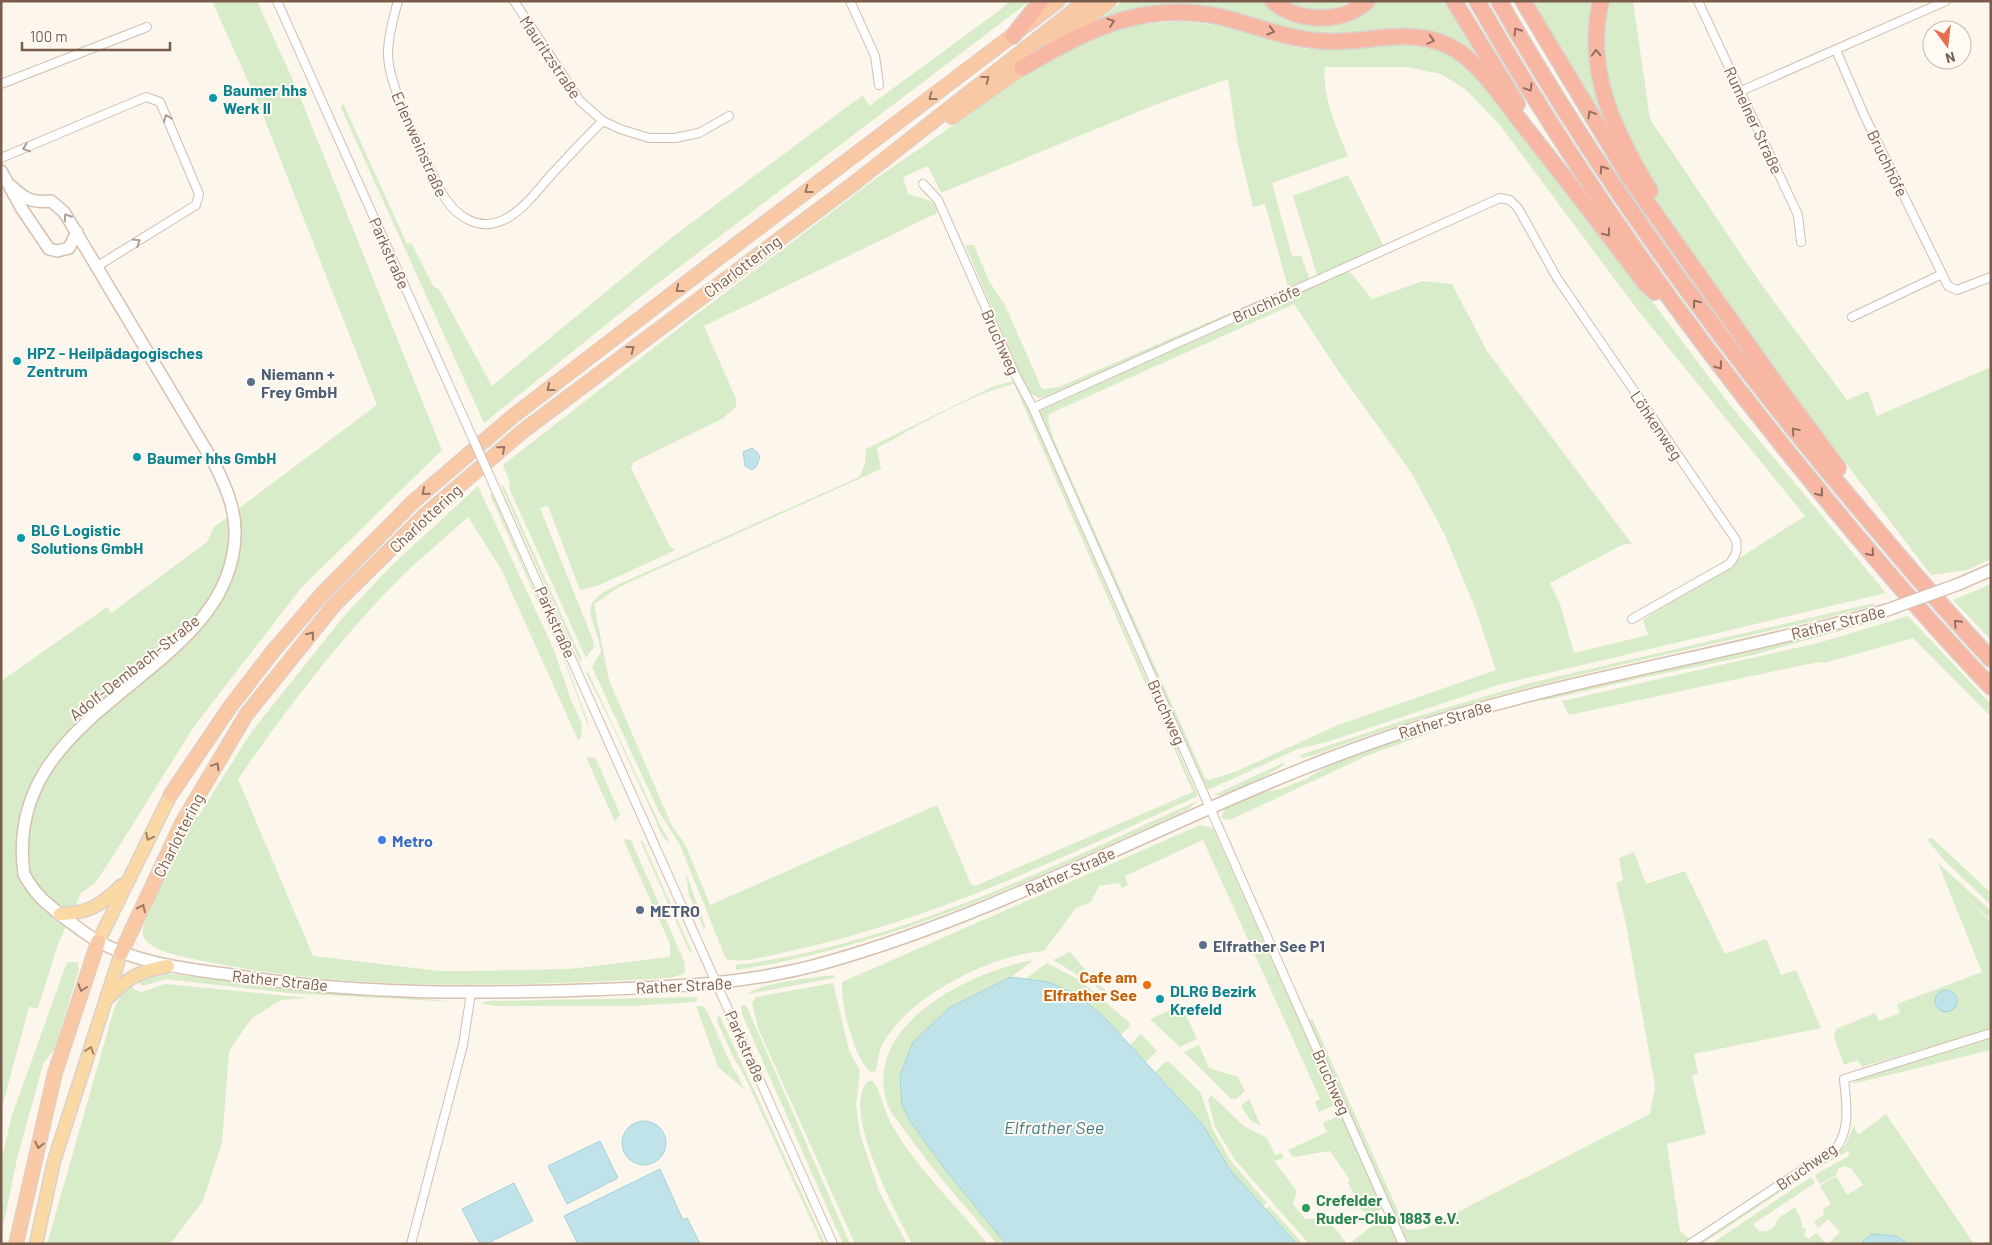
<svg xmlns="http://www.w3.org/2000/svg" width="1992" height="1245" font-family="Barlow,sans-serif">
	<rect width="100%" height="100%" fill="#fdf6ec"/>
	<g fill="#d8ecc9" fill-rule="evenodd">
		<path d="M212 1H257L296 87 442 450 301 588 193 728 108 864 94 884 81 893 58 944 38 1008 29 1007 1 1111V681L107 607 111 613 207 542 214 527 377 405 261 110Z"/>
		<path d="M1009 1H1030L649 290 484 423 341 108 343 103 407 244 411 243 434 287 439 289 492 386 671 238 863 95 869 106 1000 10Z"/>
		<path d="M1123 1H1268L1299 18 1371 1H1448L1482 61 1464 48 1360 33 1306 36 1233 17 1100 22 1099 19Z"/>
		<path d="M1288 1H1351C1331 12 1308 13 1288 1Z"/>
		<path d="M1533 1H1633L1650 119 1761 284 1847 400 1868 391 1877 416 1991 367V559L1967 570 1931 575 1774 369 1679 234 1561 55Z"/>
		<path d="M1182 21C1201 23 1220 25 1238 30 1260 36 1279 44 1301 48 1346 55 1396 35 1438 50 1454 56 1467 68 1480 78L1607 241 1730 405 1886 593 1498 685 1330 741 1298 749 1208 790 1041 422 1039 414 1043 405 1313 287 1332 276 1350 272 1372 299 1423 281 1452 284 1487 351 1632 544H1624L1550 583 1560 604 1574 653 1648 635 1643 620 1805 516 1637 309 1499 124 1465 89 1441 74 1407 67H1325C1322 98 1337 128 1348 156L1272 183 1292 256H1301L1310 280 1289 291 1265 204 1253 207 1237 140 1228 79 1157 104 941 193 928 166 903 177 908 194C920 199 936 197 937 213L704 326 736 399V407L722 419 634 462 631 468 670 547 676 550 597 586 580 590 548 506 540 508 593 640 594 647 586 658 509 488 510 483 503 465 705 308 874 180 1030 72 1069 48 1102 34 1129 25ZM1294 304 1339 372 1411 472 1444 533 1476 610 1496 670 1338 725 1237 771 1209 780 1205 778 1054 440 1048 420 1049 414Z"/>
		<path d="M1348 175 1384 247 1318 278 1293 196Z"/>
		<path d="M965 245H974L989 281 1005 305 1042 389 1059 387 1264 298 1279 296 1055 395 1039 398 1028 392Z"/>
		<path d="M1012 381 1019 388 1198 796C1065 856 932 921 790 951 770 955 746 964 726 959L680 845 659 812 592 667 601 651C595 616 574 605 617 585L859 477 865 464 866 449 992 387ZM1014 384 1193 792 975 886 971 884 937 805 710 905 685 844 672 826 609 680 594 604 619 587 881 469 877 448C915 428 972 393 1014 384Z"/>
		<path d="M503 485 582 660 580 662 501 486Z"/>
		<path d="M478 486 554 650 571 700 582 724 581 738 578 740 501 569 468 517C447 536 424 555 403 575 341 637 288 707 238 779L313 956 440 971H474L569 969 670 957V944L623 839 631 840 684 961 685 973 671 978C515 986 357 993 203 961 189 958 152 952 144 938 136 923 184 837 193 817H198L252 731 344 616 392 565Z"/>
		<path d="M492 494 564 657 589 725 588 726 564 660 490 495Z"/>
		<path d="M1991 584V640L1953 600Z"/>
		<path d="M1874 603V606C1687 653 1496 685 1315 755L1301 758 1300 755 1405 720 1530 683Z"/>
		<path d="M1908 616 1991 704V717L1913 638 1824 663 1818 662 1569 715 1562 701 1818 643Z"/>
		<path d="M1878 618 1879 620 1753 655 1637 679 1542 701 1540 699Z"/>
		<path d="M588 672 661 827 669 840 668 842 662 835 613 727 586 673Z"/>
		<path d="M1450 722 1451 725 1364 757 1230 820 1221 818 1226 807 1258 793 1281 789 1306 779 1336 761Z"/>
		<path d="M586 757 595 758 597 761 620 814 615 822Z"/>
		<path d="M1283 763 1284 765C1268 774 1232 798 1214 795Z"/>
		<path d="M1197 801 1189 809C1044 875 895 946 736 970V965C895 945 1052 867 1197 801Z"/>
		<path d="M1200 825 1213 828 1334 1099 1333 1106 1319 1112 1315 1102 1320 1099 1203 840 1125 876 1128 885 1122 888 1119 883 1099 886 1091 902 1076 908 1044 951C991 955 908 996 882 1045 878 1054 878 1062 876 1071L870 1072C853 1054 841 1006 842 982Z"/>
		<path d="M1932 838 1991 893V905L1943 859 1927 839Z"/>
		<path d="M640 840 643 842 692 952 690 953Z"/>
		<path d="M1634 852 1646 884 1685 871 1725 954 1766 939 1781 975 1796 970 1821 1028 1694 1054 1698 1074 1692 1075 1706 1134 1667 1144 1680 1231 1690 1239 1683 1244H1408L1309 1020 1312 1018 1406 1229 1417 1230 1426 1228 1650 1114 1655 1086 1626 924 1616 883 1623 880 1619 858Z"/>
		<path d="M1938 863 1991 911V920L1965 896 1991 922V1029L1862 1067 1858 1060 1844 1065 1834 1037 1836 1029 1875 1013 1879 1021 1900 1013 1897 1004 1982 972Z"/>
		<path d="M686 873 706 928 704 929 689 896Z"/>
		<path d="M1070 952 1095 981 1111 995 1109 997 1093 984 1053 960Z"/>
		<path d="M1034 960 1011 977 949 1008 913 1042 902 1105 910 1121 944 1168 1006 1244H997C966 1207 933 1171 905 1131 900 1123 892 1115 888 1106 859 1026 970 971 1034 960Z"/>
		<path d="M67 962H78L79 969 55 1048 43 1064 17 1159 1 1237V1165L11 1118Z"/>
		<path d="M1047 963 1081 981 1130 1023V1026L1121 1035 1078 995 1048 982 1024 980Z"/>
		<path d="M161 973 456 1002 287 993 166 979 143 986 135 979Z"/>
		<path d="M834 975V978L748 994C758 983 817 977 834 975Z"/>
		<path d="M833 983 849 1050 860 1071 856 1106 860 1134 879 1191 907 1244H855L758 1028 752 1003 756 997Z"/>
		<path d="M130 984 135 990 142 992 165 984 309 998 281 1000 251 1019 229 1051 222 1143 203 1201 174 1239 168 1244H47L114 1009 123 991Z"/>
		<path d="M697 997V1001L694 1002 632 1006H495L481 1003 490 1001Z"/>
		<path d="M744 1005 747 1007 850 1244H843L742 1014 741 1006Z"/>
		<path d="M1181 1005 1197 1039 1180 1047 1150 1019Z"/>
		<path d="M696 1006H703L706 1009 733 1069 738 1075 744 1089 718 1067Z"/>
		<path d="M718 1016H720L825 1244H822L744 1075 733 1057 717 1021Z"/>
		<path d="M1141 1034 1157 1051 1146 1062 1130 1045Z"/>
		<path d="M1991 1037V1050L1852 1084 1862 1076Z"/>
		<path d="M1199 1045 1209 1068 1238 1077 1245 1091 1236 1099H1231L1184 1052Z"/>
		<path d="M1165 1062H1169L1201 1093 1213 1130 1231 1161 1267 1203 1263 1207 1230 1170 1203 1125 1155 1072Z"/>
		<path d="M868 1081H873C882 1093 884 1113 893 1127 918 1169 956 1206 988 1244H912C897 1214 840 1109 868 1081Z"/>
		<path d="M1211 1095 1244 1126 1267 1138 1275 1155 1281 1153 1284 1158 1274 1161 1297 1191 1293 1204 1305 1219 1327 1218 1347 1244H1309L1235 1160 1215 1127 1208 1100Z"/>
		<path d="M1249 1099 1261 1126 1251 1121 1241 1106Z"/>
		<path d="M1886 1114 1974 1244H1909L1896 1236 1871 1234 1860 1244H1828L1840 1232 1828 1219 1818 1228 1814 1221 1824 1215 1823 1209 1831 1204 1820 1186 1836 1176 1847 1195 1863 1185 1851 1168 1844 1166 1838 1169 1836 1175 1820 1184 1815 1175 1850 1155 1848 1151 1816 1169 1814 1165 1845 1146 1854 1125 1858 1135Z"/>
		<path d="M1337 1117 1344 1120 1382 1209 1369 1214 1361 1210 1348 1182 1350 1180 1330 1151 1293 1157 1288 1150 1327 1132 1323 1123Z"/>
		<path d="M1806 1170 1809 1173 1702 1244H1694Z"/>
		<path d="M1811 1177 1815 1183 1753 1224 1759 1231C1771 1232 1774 1229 1778 1218L1795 1207 1801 1219 1802 1228 1806 1229 1804 1235 1809 1239 1816 1233 1827 1244H1711Z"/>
		<path d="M1269 1206 1303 1244H1297L1265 1209Z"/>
		<path d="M1385 1216 1398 1244H1349Z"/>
	</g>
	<g fill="#bfe3e8" stroke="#a5d3da">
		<path d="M752 448 757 452 760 457 756 467 752 470 745 466 743 452Z"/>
		<path d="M1011 977 1048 982 1078 995 1106 1019 1203 1125 1230 1170 1297 1244H1006L944 1168 910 1121 902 1105 900 1076 913 1042 949 1008Z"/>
		<circle cx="1946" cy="1001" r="11"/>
		<circle cx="644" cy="1143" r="22"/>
		<path d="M600 1141 618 1178 567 1204 548 1166Z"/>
		<path d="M660 1169 683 1220 687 1218 700 1244H578L564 1216Z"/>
		<path d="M514 1183 533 1221 486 1244H480L462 1209Z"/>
		<path d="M1871 1234 1896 1236 1909 1244H1860Z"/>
	</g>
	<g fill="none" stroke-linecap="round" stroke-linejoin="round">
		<g stroke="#d1beb0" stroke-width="10">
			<g id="minor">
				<path d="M277 1 465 421"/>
				<path d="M398 1C393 18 388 36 388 54 388 88 425 157 440 190 454 216 480 235 509 217 526 207 539 188 552 174 569 156 585 138 603 121"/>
				<path d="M514 1 580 101 603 121 620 129 649 138H675L699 133 729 116"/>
				<path d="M850 1 875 56 879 85"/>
				<path d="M1698 1 1798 215 1801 242"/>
				<path d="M1836 50 1865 117 1948 286 1957 290 1991 277"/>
				<path d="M1 84 147 27"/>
				<path d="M1741 91 1946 1"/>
				<path d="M1 158 146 97 160 102 199 194 196 205 96 267"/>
				<path d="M923 184 938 200 1015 374 1033 408 1403 1244"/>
				<path d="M1852 317 1942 274"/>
				<path d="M1033 408 1500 198 1510 200 1518 208 1557 278 1736 540C1738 550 1736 556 1729 564L1632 619"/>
				<path d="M495 488 833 1244"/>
				<path d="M411 1244 463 1045 471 993"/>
				<path d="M1690 1244 1837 1147C1851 1126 1846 1103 1844 1079L1991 1033"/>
			</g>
		</g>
		<g stroke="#d6c0b0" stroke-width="14">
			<g id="secondary">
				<path d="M1 171 22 209 49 249 57 251 69 248 77 232"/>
				<path d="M11 186C25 199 32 203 51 201L64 212 215 465C226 487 236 510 235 535 231 678 0 703 24 874 34 894 48 905 66 919 76 926 85 934 96 940 139 965 191 969 239 976 354 994 470 994 585 990 669 987 750 985 831 961 1030 904 1209 795 1406 731 1563 679 1728 655 1887 610"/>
				<path d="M1959 584 1991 570"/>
			</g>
		</g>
		<g stroke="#dad1cd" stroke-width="15">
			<g id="primary">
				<path d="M60 914C90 913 101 905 122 885"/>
				<path d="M98 942 171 794"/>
				<path d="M108 998C128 977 140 971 168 966"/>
				<path d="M36 1244 54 1161 121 953"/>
			</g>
		</g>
		<g stroke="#dad1cd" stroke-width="16">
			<g id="trunk">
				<path d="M1051 46 1109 1"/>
				<path d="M952 117 1030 62"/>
				<path d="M171 794 230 707 274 650 323 593 414 501 512 417 712 263 1058 1"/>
				<path d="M121 953 182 823 246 715 335 604 426 514 523 431 852 185 1086 1"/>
				<path d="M16 1244 55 1073 98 942"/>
			</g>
		</g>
		<g stroke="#dad1cd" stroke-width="18">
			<g id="motorway">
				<path d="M1273 1C1297 23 1343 24 1367 1"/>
				<path d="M1454 1 1517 104"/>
				<path d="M1477 1C1572 168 1683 324 1804 472 1864 546 1925 618 1991 687"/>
				<path d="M1499 1C1595 169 1708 326 1831 475 1883 537 1935 600 1991 659"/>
				<path d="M1523 1 1629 177 1773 380 1838 468"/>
				<path d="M1601 1C1584 70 1615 133 1650 191"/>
				<path d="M1013 36 1041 1"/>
				<path d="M1022 68C1085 30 1144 0 1221 17 1255 25 1286 39 1321 41 1368 45 1415 23 1458 51 1487 71 1506 104 1528 131 1568 181 1607 233 1646 284L1655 292"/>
			</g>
		</g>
		<use href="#minor" stroke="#fff" stroke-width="8"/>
		<use href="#secondary" stroke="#fff" stroke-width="11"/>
		<use href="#primary" stroke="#fbd9a5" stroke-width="12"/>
		<use href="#trunk" stroke="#f9c8a4" stroke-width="14"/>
		<use href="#motorway" stroke="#f7b7a3" stroke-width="15"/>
		<g stroke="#d1beb0" stroke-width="10" stroke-linecap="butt">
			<path id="minor-bridge" d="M465 421 495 488"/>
		</g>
		<g stroke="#d6c0b0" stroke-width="14" stroke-linecap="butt">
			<path id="secondary-bridge" d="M1887 610 1959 584"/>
		</g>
		<use href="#minor-bridge" stroke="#fff" stroke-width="8"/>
		<use href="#secondary-bridge" stroke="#fff" stroke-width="11"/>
	</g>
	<defs><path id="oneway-chevron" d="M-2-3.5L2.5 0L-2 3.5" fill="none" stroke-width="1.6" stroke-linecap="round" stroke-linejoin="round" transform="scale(1.25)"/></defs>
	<g stroke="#936e5e">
		<use href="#oneway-chevron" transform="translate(1111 22) rotate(-19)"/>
		<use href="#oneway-chevron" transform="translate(1271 31) rotate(16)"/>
		<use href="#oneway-chevron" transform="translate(1517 31) rotate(-122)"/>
		<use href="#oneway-chevron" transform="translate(1431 40) rotate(15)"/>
		<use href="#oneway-chevron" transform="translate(1596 53) rotate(-93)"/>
		<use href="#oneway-chevron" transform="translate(1529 88) rotate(59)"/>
		<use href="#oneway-chevron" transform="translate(1591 114) rotate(-121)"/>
		<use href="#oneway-chevron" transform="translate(1603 169) rotate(-123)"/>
		<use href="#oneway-chevron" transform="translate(1607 233) rotate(53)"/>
		<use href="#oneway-chevron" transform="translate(1696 303) rotate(-127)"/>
		<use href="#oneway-chevron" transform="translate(1719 366) rotate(53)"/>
		<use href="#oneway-chevron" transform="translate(1795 431) rotate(-130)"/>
		<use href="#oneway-chevron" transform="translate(1820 493) rotate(51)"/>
		<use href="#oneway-chevron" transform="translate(1871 553) rotate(49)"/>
		<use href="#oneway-chevron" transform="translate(1957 623) rotate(-134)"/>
	</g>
	<g stroke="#9a7763">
		<use href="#oneway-chevron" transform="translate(986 79) rotate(-38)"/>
		<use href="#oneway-chevron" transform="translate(932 97) rotate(143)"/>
		<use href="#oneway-chevron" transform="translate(808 190) rotate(143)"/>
		<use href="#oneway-chevron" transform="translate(679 289) rotate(142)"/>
		<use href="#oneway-chevron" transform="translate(631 349) rotate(-37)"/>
		<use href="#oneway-chevron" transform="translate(550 388) rotate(142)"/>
		<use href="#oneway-chevron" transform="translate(502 449) rotate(-40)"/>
		<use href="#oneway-chevron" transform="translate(425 492) rotate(140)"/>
		<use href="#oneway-chevron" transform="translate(311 635) rotate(-51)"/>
		<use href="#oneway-chevron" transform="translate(216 766) rotate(-59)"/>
		<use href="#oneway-chevron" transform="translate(142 908) rotate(-65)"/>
		<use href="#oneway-chevron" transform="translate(82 988) rotate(108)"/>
		<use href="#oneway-chevron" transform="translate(39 1145) rotate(103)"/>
	</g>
	<g stroke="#af9d94">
		<use href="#oneway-chevron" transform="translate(167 118) rotate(-112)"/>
		<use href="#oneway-chevron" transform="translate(26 148) rotate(159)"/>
		<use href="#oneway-chevron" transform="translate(67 217) rotate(-123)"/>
		<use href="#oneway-chevron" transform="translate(137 242) rotate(-32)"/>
	</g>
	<g stroke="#a18267">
		<use href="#oneway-chevron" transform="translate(149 837) rotate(117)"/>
		<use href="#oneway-chevron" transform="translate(90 1050) rotate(-72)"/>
	</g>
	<g fill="#0f9aa8" stroke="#fffaf3" stroke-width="2">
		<circle cx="213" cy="98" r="5"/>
		<circle cx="17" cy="361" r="5"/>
		<circle cx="137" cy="457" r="5"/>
		<circle cx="21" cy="538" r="5"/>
		<circle cx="1160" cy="999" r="5"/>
	</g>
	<g fill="#5c6f8a" stroke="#fffaf3" stroke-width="2">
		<circle cx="251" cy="382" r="5"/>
		<circle cx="640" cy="910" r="5"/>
		<circle cx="1203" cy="945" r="5"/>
	</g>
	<circle fill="#3f7fe0" stroke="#fffaf3" stroke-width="2" cx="382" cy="840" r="5"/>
	<circle fill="#e8710a" stroke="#fffaf3" stroke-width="2" cx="1147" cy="985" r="5"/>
	<circle fill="#2e9e5b" stroke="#fffaf3" stroke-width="2" cx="1306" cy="1208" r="5"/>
	<g text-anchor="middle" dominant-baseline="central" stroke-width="4" stroke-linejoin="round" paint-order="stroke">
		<g font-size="16" fill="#7a5c4d" stroke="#fffaf3">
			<text transform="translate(551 57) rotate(56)">Mauritzstraße</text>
			<text transform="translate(1754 120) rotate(65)">Rumelner Straße</text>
			<text transform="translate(420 144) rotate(66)">Erlenweinstraße</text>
			<text transform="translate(1888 163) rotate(64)">Bruchhöfe</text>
			<text transform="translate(390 253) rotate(66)">Parkstraße</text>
			<text transform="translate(742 266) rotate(-37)">Charlottering</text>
			<text transform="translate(1266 303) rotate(-24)">Bruchhöfe</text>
			<text transform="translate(1001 342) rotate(66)">Bruchweg</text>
			<text transform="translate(1657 425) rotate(56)">Löhkenweg</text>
			<text transform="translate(425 518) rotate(-43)">Charlottering</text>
			<text transform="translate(556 622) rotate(66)">Parkstraße</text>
			<text transform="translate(1838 622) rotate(-14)">Rather Straße</text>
			<text transform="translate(134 667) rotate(-38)">Adolf-Dembach-Straße</text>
			<text transform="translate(1167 712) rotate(66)">Bruchweg</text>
			<text transform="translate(1445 719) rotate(-17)">Rather Straße</text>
			<text transform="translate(178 835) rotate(-63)">Charlottering</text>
			<text transform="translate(1070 871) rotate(-24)">Rather Straße</text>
			<text transform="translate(280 980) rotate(6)">Rather Straße</text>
			<text transform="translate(684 985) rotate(-3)">Rather Straße</text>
			<text transform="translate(746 1046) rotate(66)">Parkstraße</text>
			<text transform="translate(1332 1082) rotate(66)">Bruchweg</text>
			<text transform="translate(1806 1166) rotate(-35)">Bruchweg</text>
		</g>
		<g font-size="16" font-weight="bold" fill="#0d838f" stroke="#fffaf3" text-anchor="start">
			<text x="223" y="89">Baumer hhs<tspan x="223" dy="18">Werk II</tspan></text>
			<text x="27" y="352">HPZ - Heilpädagogisches<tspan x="27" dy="18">Zentrum</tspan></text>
			<text x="147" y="457">Baumer hhs GmbH</text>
			<text x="31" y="529">BLG Logistic<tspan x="31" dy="18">Solutions GmbH</tspan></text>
			<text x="1170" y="990">DLRG Bezirk<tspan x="1170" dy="18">Krefeld</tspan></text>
		</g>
		<g font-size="16" font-weight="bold" fill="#4e5e75" stroke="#fffaf3" text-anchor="start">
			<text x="261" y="373">Niemann +<tspan x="261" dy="18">Frey GmbH</tspan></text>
			<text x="650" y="910">METRO</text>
			<text x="1213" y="945">Elfrather See P1</text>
		</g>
		<g font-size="16" font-weight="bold" fill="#366cbe" stroke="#fffaf3" text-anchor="start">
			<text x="392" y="840">Metro</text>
		</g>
		<g font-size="16" font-weight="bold" fill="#c56008" stroke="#fffaf3" text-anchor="end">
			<text x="1137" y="976">Cafe am<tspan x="1137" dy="18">Elfrather See</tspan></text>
		</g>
		<g font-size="16" font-weight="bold" fill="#27864d" stroke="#fffaf3" text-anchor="start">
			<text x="1316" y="1199">Crefelder<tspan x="1316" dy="18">Ruder-Club 1883 e.V.</tspan></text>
		</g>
		<g font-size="18" font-style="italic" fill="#437c86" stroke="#fffaf3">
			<text x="1054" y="1127">Elfrather See</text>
		</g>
	</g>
	<rect width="1992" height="1245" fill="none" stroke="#7a5c4d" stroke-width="5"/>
	<g transform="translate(1947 45) rotate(165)"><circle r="24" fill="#fffaf3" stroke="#cabbb1"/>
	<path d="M0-4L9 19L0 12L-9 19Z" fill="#e76f51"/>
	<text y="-8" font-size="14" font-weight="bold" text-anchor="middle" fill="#7a5c4d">N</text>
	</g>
	<path d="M22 42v8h148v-8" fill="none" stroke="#7a5c4d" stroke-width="2.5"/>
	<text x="30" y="42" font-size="15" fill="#7a5c4d" stroke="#fffaf3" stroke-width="4" paint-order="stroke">100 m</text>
</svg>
